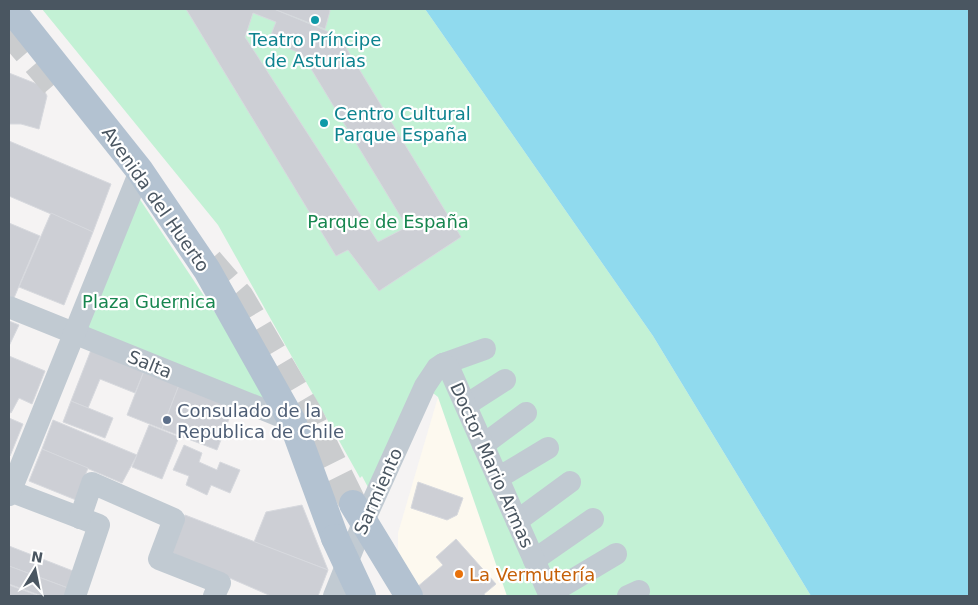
<svg xmlns="http://www.w3.org/2000/svg" width="978" height="605" font-family="'DejaVu Sans',sans-serif">
	<rect width="100%" height="100%" fill="#f5f3f3"/>
	<path fill="#fdf9ef" d="M438 397 507 596H422L410 578 398 550V533Z"/>
	<g fill="#c3f1d5">
		<path d="M42 9H425L653 336 811 596H507L438 397 419 382 370 491 362 476 360 478 218 225Z"/>
		<path d="M139 198 275 403 87 328Z"/>
	</g>
	<path fill="#90daee" d="M425 9H969V596H811L653 336Z"/>
	<g fill="#cdcfd5" stroke="#d7d9de" fill-rule="evenodd">
		<path d="M186 9H274L339 36 461 237 379 291 348 250 336 256ZM253 13 276 22 269 40 302 54 407 227 378 242 245 37Z"/>
		<path d="M274 9H329L330 11 325 29Z"/>
		<path d="M9 73 42 86 47 96 39 129 21 124H9Z"/>
		<path d="M9 141 111 184 93 232 9 196Z"/>
		<path d="M51 213 93 232 64 305 19 287Z"/>
		<path d="M9 223 40 236 14 298 9 296Z"/>
		<path d="M9 321 19 325 9 346Z"/>
		<path d="M91 350 144 371 135 393 100 379 88 408 71 401Z"/>
		<path d="M9 356 45 371 32 404 19 398 11 413 9 412Z"/>
		<path d="M144 371 179 385 162 429 127 415Z"/>
		<path d="M179 385 234 406 217 450 162 429Z"/>
		<path d="M71 401 113 418 105 438 63 422Z"/>
		<path d="M9 418 23 424 10 456 9 455Z"/>
		<path d="M53 420 137 455 122 483 42 449Z"/>
		<path d="M149 425 179 437 162 479 132 467Z"/>
		<path d="M184 445 202 453 199 462 217 470 220 462 240 470 230 493 211 485 207 495 186 485 189 476 173 470Z"/>
		<path d="M42 449 88 468 76 500 29 481Z"/>
		<path d="M418 482 463 498 457 515 447 520 411 508Z"/>
		<path d="M302 505 328 570 254 542 266 512Z"/>
		<path d="M185 515 328 570 318 596H271L170 552Z"/>
		<path d="M456 539 496 584 484 594 485 596H423L416 588 443 565 436 557Z"/>
		<path d="M9 546 73 571 68 588 9 566Z"/>
		<path d="M9 566 68 588 65 596H42L9 584Z"/>
		<path d="M9 585 39 596H9Z"/>
	</g>
	<g fill="none" stroke-linecap="round" stroke-linejoin="round">
		<g stroke="#caccce" stroke-width="28" stroke-dasharray="28 14" stroke-linecap="butt">
			<path d="M9 31 59 89"/>
			<path d="M209 261 240 297 307 411 353 504"/>
		</g>
		<g stroke="#c1cad2" stroke-width="22">
			<path d="M9 307 292 421"/>
			<path d="M443 364 485 349"/>
			<path d="M466 405 505 380"/>
			<path d="M483 445 526 413"/>
			<path d="M498 478 548 448"/>
			<path d="M10 491 99 525 75 596"/>
			<path d="M9 495 140 171"/>
			<path d="M80 518 92 483 174 519 159 559 220 583 214 596"/>
			<path d="M517 521 570 482"/>
			<path d="M534 560 593 519"/>
			<path d="M549 594 616 554"/>
			<path d="M334 596 363 523 425 386 437 368 443 364 449 368 550 596"/>
			<path d="M628 596 639 591"/>
		</g>
		<g stroke="#b3c2d1" stroke-width="28">
			<path d="M11 9 140 171 207 270 292 421 335 538"/>
			<path d="M353 504 409 596"/>
		</g>
		<path stroke="#b3c2d1" stroke-width="28" d="M335 538 362 596"/>
	</g>
	<g fill="#0f9aa8" stroke="#fff" stroke-width="2">
		<circle cx="315" cy="20" r="5"/>
		<circle cx="324" cy="123" r="5"/>
	</g>
	<circle fill="#5c6f8a" stroke="#fff" stroke-width="2" cx="167" cy="420" r="5"/>
	<circle fill="#e8710a" stroke="#fff" stroke-width="2" cx="459" cy="574" r="5"/>
	<g text-anchor="middle" dominant-baseline="central" stroke-width="4.5" stroke-linejoin="round" paint-order="stroke">
		<g font-size="18" fill="#0d838f" stroke="#fff">
			<text x="315" y="39">Teatro Príncipe<tspan x="315" dy="21">de Asturias</tspan></text>
			<text x="334" y="113" text-anchor="start">Centro Cultural<tspan x="334" dy="21">Parque España</tspan></text>
		</g>
		<g font-size="18" fill="#4a5661" stroke="#fff">
			<text transform="translate(156 199) rotate(55)">Avenida del Huerto</text>
			<text transform="translate(150 364) rotate(22)">Salta</text>
			<text transform="translate(492 465) rotate(66)">Doctor Mario Armas</text>
			<text transform="translate(378 491) rotate(-66)">Sarmiento</text>
		</g>
		<g font-size="18" fill="#17864f" stroke="#fff">
			<text x="388" y="221">Parque de España</text>
			<text x="149" y="301">Plaza Guernica</text>
		</g>
		<g font-size="18" fill="#4e5e75" stroke="#fff" text-anchor="start">
			<text x="177" y="410">Consulado de la<tspan x="177" dy="21">Republica de Chile</tspan></text>
		</g>
		<g font-size="18" fill="#c56008" stroke="#fff" text-anchor="start">
			<text x="469" y="574">La Vermutería</text>
		</g>
	</g>
	<rect width="978" height="605" fill="none" stroke="#4a5661" stroke-width="20"/>
	<g transform="translate(35 570) rotate(10)" stroke="#ffffff" stroke-width="4" paint-order="stroke">
	<path d="M0-4L9 19L0 12L-9 19Z" fill="#4a5661"/>
	<text y="-8" font-size="14" font-weight="bold" text-anchor="middle" fill="#4a5661">N</text>
	</g>
</svg>
